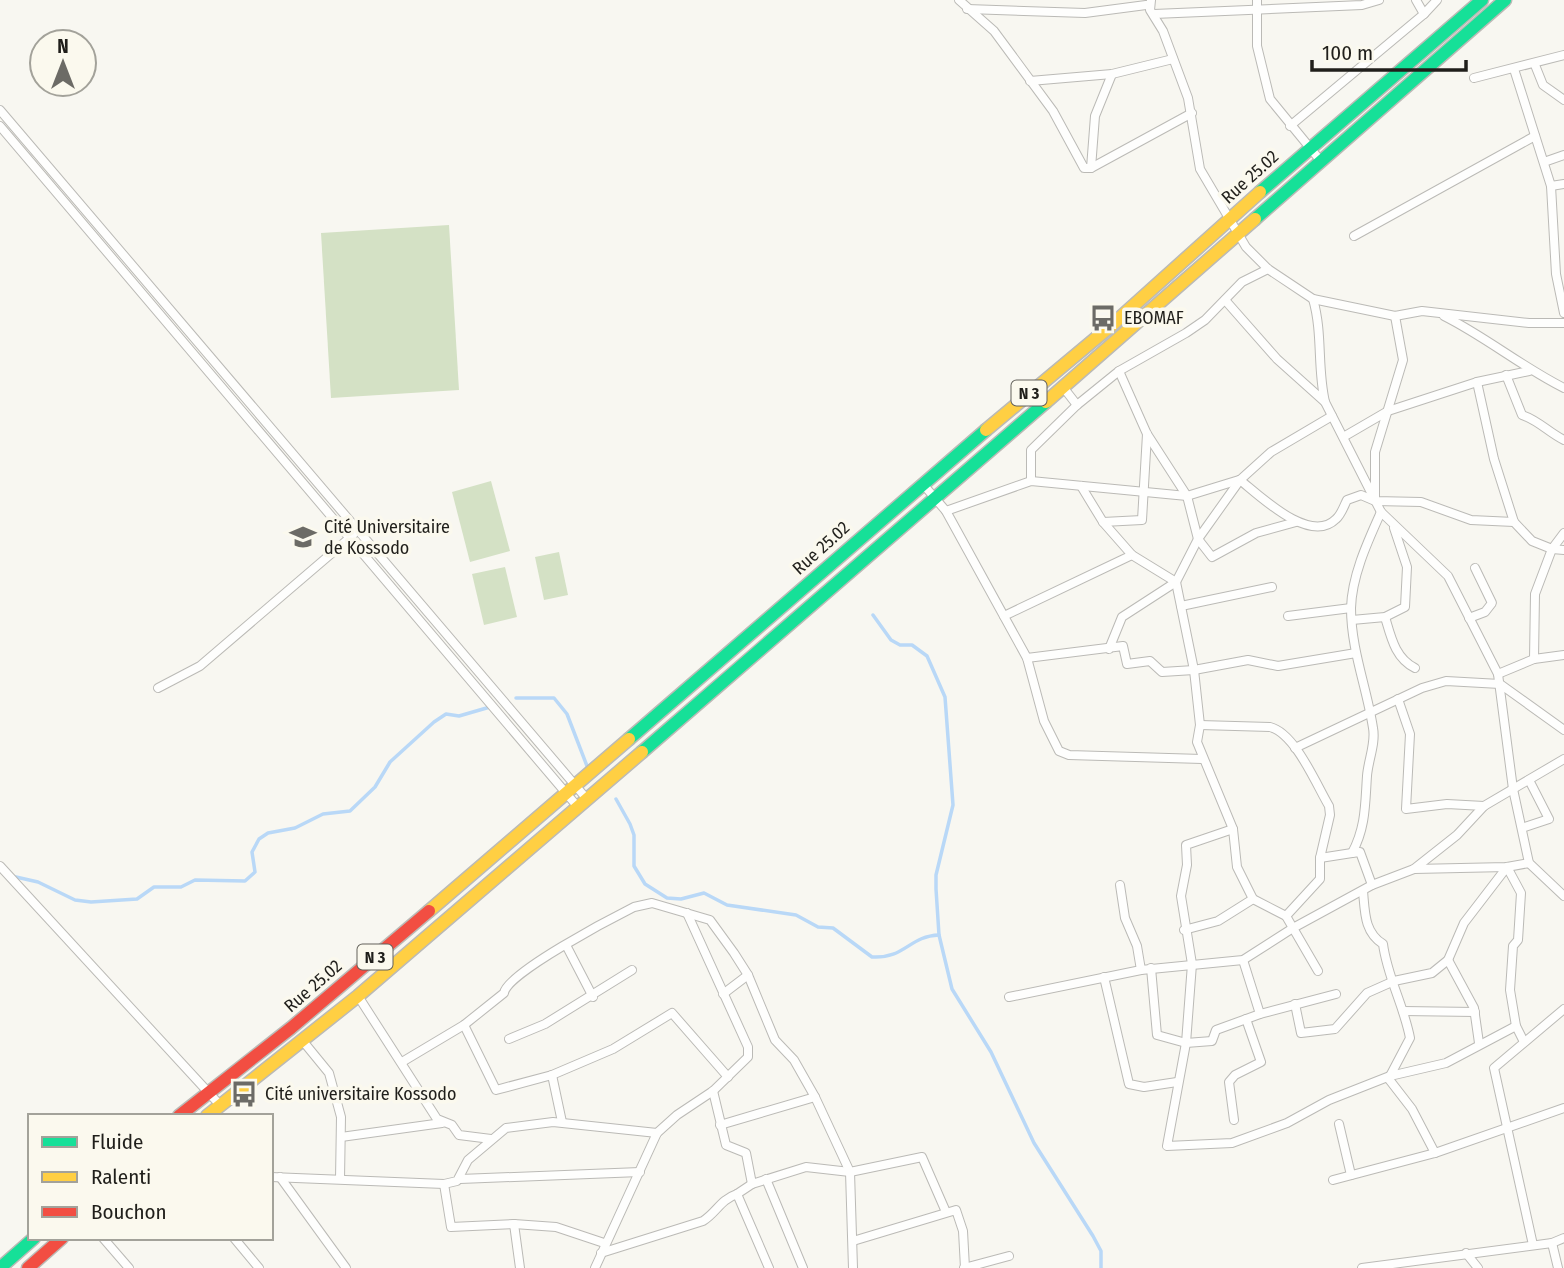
<svg xmlns="http://www.w3.org/2000/svg" width="1564" height="1268" font-family="'Fira Sans Condensed',sans-serif">
	<rect width="100%" height="100%" fill="#f8f7f1"/>
	<g fill="#d4e1c5">
		<path d="M449 225 459 390 331 398 321 233Z"/>
		<path d="M491 481 510 551 470 562 452 492Z"/>
		<path d="M559 552 568 595 544 600 535 557Z"/>
		<path d="M505 567 517 617 484 625 472 574Z"/>
	</g>
	<g fill="none" stroke-linecap="round" stroke-linejoin="round">
		<g stroke="#b9d8f7" stroke-width="3.5">
			<path d="M873 615 891 640 900 645H912L927 656 945 697 953 805 936 875V889L939 935 952 989 991 1052 1034 1143 1093 1236 1101 1251V1268"/>
			<path d="M516 698H554L567 714 587 766"/>
			<path d="M616 799 630 824 634 835V866L645 884 667 898 681 899 704 893 727 905 796 915 818 927 833 928 872 957C905 959 909 936 939 935"/>
			<path d="M16 877 38 882 75 900 91 902 137 899 154 887H181L195 880 245 881 255 872 252 852 259 839 268 833 295 828 323 814 350 811 375 787 390 762 434 722 446 714 459 716 490 707"/>
		</g>
		<g stroke="#bbbab6" stroke-width="10">
			<g id="street">
				<path d="M959 0 994 31 1053 111 1084 168H1091L1192 113"/>
				<path d="M1151 0 1150 10 1163 31 1188 98 1200 169 1246 247 1268 269 1313 299 1395 316 1422 311 1529 323H1564"/>
				<path d="M1257 0V46L1270 99 1320 160"/>
				<path d="M967 9 1085 13 1146 5"/>
				<path d="M1154 14 1362 5 1379 0"/>
				<path d="M1424 14 1437 0"/>
				<path d="M1535 65 1543 85 1564 100"/>
				<path d="M1514 69 1551 186 1556 274 1564 313"/>
				<path d="M1474 78 1564 55"/>
				<path d="M1030 81 1112 74 1173 59"/>
				<path d="M0 110 586 798"/>
				<path d="M0 126 577 806"/>
				<path d="M1290 126 1424 14 1416 0"/>
				<path d="M1544 162 1564 155"/>
				<path d="M1091 168 1095 116 1112 74"/>
				<path d="M1551 186 1564 184"/>
				<path d="M1354 236 1535 136"/>
				<path d="M1313 299C1323 334 1317 368 1325 402L1381 512 1448 576 1498 674 1513 789 1529 863 1564 896"/>
				<path d="M1225 300 1277 359 1325 402"/>
				<path d="M1444 316C1486 337 1522 367 1564 388"/>
				<path d="M1119 371 1147 434 1187 496 1198 539 1212 557 1256 533 1296 522"/>
				<path d="M1506 375 1522 415C1538 420 1548 432 1564 440"/>
				<path d="M1477 382 1494 459 1514 522 1532 541 1552 549 1535 594 1534 659 1498 674"/>
				<path d="M1063 387 1077 405"/>
				<path d="M1345 436 1388 411 1477 382 1529 371"/>
				<path d="M1240 480C1260 496 1310 545 1336 519 1341 515 1344 506 1347 500L1361 495 1375 501 1421 502 1471 520 1514 522"/>
				<path d="M1031 481V450L1077 405 1119 371 1186 333 1205 320 1242 282 1268 269"/>
				<path d="M922 483 946 511 1027 658 1044 721 1059 751 1069 755 1202 759"/>
				<path d="M1081 486 1103 522 1132 555 1176 582 1194 670 1200 725 1197 742 1233 829 1237 867 1253 899 1286 916 1318 971"/>
				<path d="M1375 498V452L1403 360 1395 316"/>
				<path d="M946 511 1031 481 1187 496 1239 480"/>
				<path d="M1103 522 1142 520 1147 434"/>
				<path d="M1564 533 1552 549 1564 550"/>
				<path d="M1181 606 1272 587"/>
				<path d="M1004 616 1132 555"/>
				<path d="M1288 616 1351 608"/>
				<path d="M1385 617C1391 637 1395 658 1415 668"/>
				<path d="M1469 618 1485 612 1492 603 1475 568"/>
				<path d="M1352 620 1385 617 1405 607 1407 567 1394 528"/>
				<path d="M1109 649 1122 617 1176 582 1198 539 1240 480 1271 452 1332 416"/>
				<path d="M1027 658 1123 646 1127 664 1150 661 1162 672 1194 670 1248 660 1278 666 1356 653"/>
				<path d="M1534 659 1564 655"/>
				<path d="M158 688 200 666 353 535"/>
				<path d="M1398 699 1410 734 1406 809 1447 804 1484 806"/>
				<path d="M1200 725 1270 727C1295 733 1316 784 1329 806L1330 815 1320 858V879L1286 916"/>
				<path d="M1295 748 1422 688 1446 681 1500 684 1564 730"/>
				<path d="M1522 828 1549 819 1529 780"/>
				<path d="M1233 829 1186 845 1187 865 1181 896 1192 964 1186 1043 1167 1146 1232 1143 1287 1123 1329 1100 1390 1076 1446 1063 1516 1026"/>
				<path d="M1320 858 1352 853"/>
				<path d="M0 866 220 1105"/>
				<path d="M1414 869 1507 867 1529 863"/>
				<path d="M1120 885 1125 918 1137 946 1141 970"/>
				<path d="M1372 885 1360 852 1352 853C1366 827 1365 804 1367 776 1368 761 1376 743 1373 728 1367 688 1351 650 1351 608 1352 575 1368 541 1381 512"/>
				<path d="M1363 891C1365 912 1364 932 1383 944 1387 976 1404 1006 1410 1038L1390 1076"/>
				<path d="M1184 930 1218 921 1253 899"/>
				<path d="M566 945 593 997"/>
				<path d="M1243 960 1260 1014"/>
				<path d="M1448 960 1474 1008 1479 1043"/>
				<path d="M1151 968 1157 1035 1186 1043 1212 1041 1216 1030 1260 1014 1336 994"/>
				<path d="M1104 977 1129 1084 1144 1087 1177 1082"/>
				<path d="M723 994 748 975"/>
				<path d="M358 996 437 1119 452 1125 459 1135 491 1139"/>
				<path d="M1009 997 1141 970 1243 960 1293 928 1372 885 1414 869 1457 835 1484 806 1564 759"/>
				<path d="M1295 1004 1301 1033 1335 1029 1367 993 1394 981 1432 973 1448 960 1464 923 1507 867 1521 893 1518 940 1513 946 1510 990 1516 1026 1524 1042"/>
				<path d="M1403 1011 1475 1012"/>
				<path d="M464 1025 496 1090 552 1075 613 1049 672 1013 728 1077"/>
				<path d="M509 1039 545 1024 632 970"/>
				<path d="M302 1040 329 1073 341 1117 340 1179"/>
				<path d="M402 1062 464 1025 504 993C507 973 612 918 634 907L652 903 710 920 734 953 748 975 775 1040 794 1060 815 1097 850 1172 853 1268"/>
				<path d="M552 1075 562 1122"/>
				<path d="M1388 1078 1412 1109 1435 1153"/>
				<path d="M713 1091 726 1145 746 1153 752 1184 806 1167 850 1172 922 1157 946 1212"/>
				<path d="M1234 1120 1229 1082 1235 1075 1261 1062 1246 1019"/>
				<path d="M1339 1124 1351 1175"/>
				<path d="M720 1125 815 1097"/>
				<path d="M341 1137 442 1123"/>
				<path d="M271 1177 444 1184 457 1181 468 1160 506 1128 553 1122 657 1133"/>
				<path d="M280 1177 346 1268"/>
				<path d="M460 1179 640 1172"/>
				<path d="M766 1179 803 1268"/>
				<path d="M1333 1180 1435 1153 1564 1108"/>
				<path d="M444 1184 451 1227 514 1224 556 1227 604 1243"/>
				<path d="M752 1184 737 1194 769 1268"/>
				<path d="M514 1224 520 1268"/>
				<path d="M103 1238 129 1268"/>
				<path d="M234 1238 259 1268"/>
				<path d="M853 1241 956 1210 963 1231 965 1268"/>
				<path d="M1552 1243 1558 1268"/>
				<path d="M1533 1245 1494 1068 1564 1009"/>
				<path d="M601 1253 703 1221C717 1212 720 1200 737 1194"/>
				<path d="M1466 1253 1478 1268"/>
				<path d="M595 1268 657 1133 677 1115 713 1091 748 1057V1047L687 913"/>
				<path d="M964 1268 1009 1256"/>
				<path d="M1362 1268 1552 1243 1564 1238"/>
			</g>
		</g>
		<g stroke="#bbbab6" stroke-width="15">
			<g id="fast">
				<path d="M1260 192 1482 0"/>
				<path d="M1255 219 1505 0"/>
				<path d="M629 739 986 430"/>
				<path d="M642 752 1046 402"/>
				<path d="M0 1268 34 1238"/>
			</g>
		</g>
		<g stroke="#bbbab6" stroke-width="15">
			<g id="slow">
				<path d="M1046 402 1255 219"/>
				<path d="M986 430 1113 324 1260 192"/>
				<path d="M429 911 629 739"/>
				<path d="M207 1116 358 996 642 752"/>
			</g>
		</g>
		<g stroke="#bbbab6" stroke-width="15">
			<g id="jam">
				<path d="M179 1116 291 1028 429 911"/>
				<path d="M28 1268 62 1238"/>
			</g>
		</g>
		<use href="#street" stroke="#fefefd" stroke-width="8"/>
		<use href="#fast" stroke="#16e098" stroke-width="12"/>
		<use href="#slow" stroke="#ffcf43" stroke-width="12"/>
		<use href="#jam" stroke="#f24e42" stroke-width="12"/>
	</g>
	<defs>
		<g id="bus-bare" transform="scale(2.1)"><path d="M-5-6H5V4H4V6H2V4H-2V6H-4V4H-5ZM-3.5-4V0h7V-4ZM-3.5 1.2v1.5H-2V1.2ZM2 1.2v1.5H3.5V1.2Z" fill="#6c6b66" stroke="#fbf9ee" stroke-width="2.5" paint-order="stroke"/></g>
		<g id="university-bare" transform="scale(2.1)"><path d="M0-5L7-2L0 1L-7-2ZM-4 1L0 2.5L4 1V4Q0 6-4 4Z" fill="#6c6b66" stroke="#fbf9ee" stroke-width="2.5" paint-order="stroke"/></g>
	</defs>
	<g fill-rule="evenodd">
		<use href="#bus-bare" x="1103" y="318"/>
		<use href="#university-bare" x="303" y="537"/>
		<use href="#bus-bare" x="244" y="1094"/>
	</g>
	<g text-anchor="middle" dominant-baseline="central" stroke-width="7" stroke-linejoin="round" paint-order="stroke">
		<g fill="#fbf9ee" stroke="#62605a" stroke-width="2">
			<rect x="1011.5" y="380.5" width="35" height="25" rx="5"/>
			<rect x="357.5" y="944.5" width="35" height="25" rx="5"/>
		</g>
		<g font-size="16" font-weight="bold" fill="#201f1b">
			<text x="1029" y="393">N 3</text>
			<text x="375" y="957">N 3</text>
		</g>
		<g font-size="18" fill="#201f1b" stroke="#fbf9ee">
			<text transform="translate(1250 177) rotate(-42)">Rue 25.02</text>
			<text transform="translate(821 548) rotate(-42)">Rue 25.02</text>
			<text transform="translate(313 986) rotate(-41)">Rue 25.02</text>
		</g>
		<g font-size="18" fill="#201f1b" stroke="#fbf9ee" text-anchor="start">
			<text x="1124" y="318">EBOMAF</text>
			<text x="324" y="527">Cité Universitaire<tspan x="324" dy="21">de Kossodo</tspan></text>
			<text x="265" y="1094">Cité universitaire Kossodo</text>
		</g>
	</g>
	<rect x="28" y="1114" width="245" height="126" fill="#fbf9ee" stroke="#a3a29a" stroke-width="2"/>
	<rect x="42" y="1137" width="35" height="10" fill="#16e098" stroke="#a3a29a" stroke-width="2"/>
	<text x="91" y="1149" font-size="21" fill="#201f1b">Fluide</text>
	<rect x="42" y="1172" width="35" height="10" fill="#ffcf43" stroke="#a3a29a" stroke-width="2"/>
	<text x="91" y="1184" font-size="21" fill="#201f1b">Ralenti</text>
	<rect x="42" y="1207" width="35" height="10" fill="#f24e42" stroke="#a3a29a" stroke-width="2"/>
	<text x="91" y="1219" font-size="21" fill="#201f1b">Bouchon</text>
	<g transform="translate(63 63)"><circle r="33" fill="#fbf9ee" stroke="#a3a29a" stroke-width="2"/>
	<path d="M0-5L12 26L0 18L-12 26Z" fill="#6c6b66"/>
	<text y="-10" font-size="19" font-weight="bold" text-anchor="middle" fill="#201f1b">N</text>
	</g>
	<path d="M1312 60v10h154v-10" fill="none" stroke="#201f1b" stroke-width="3.5"/>
	<text x="1322" y="60" font-size="21" fill="#201f1b" stroke="#fbf9ee" stroke-width="5" paint-order="stroke">100 m</text>
</svg>
